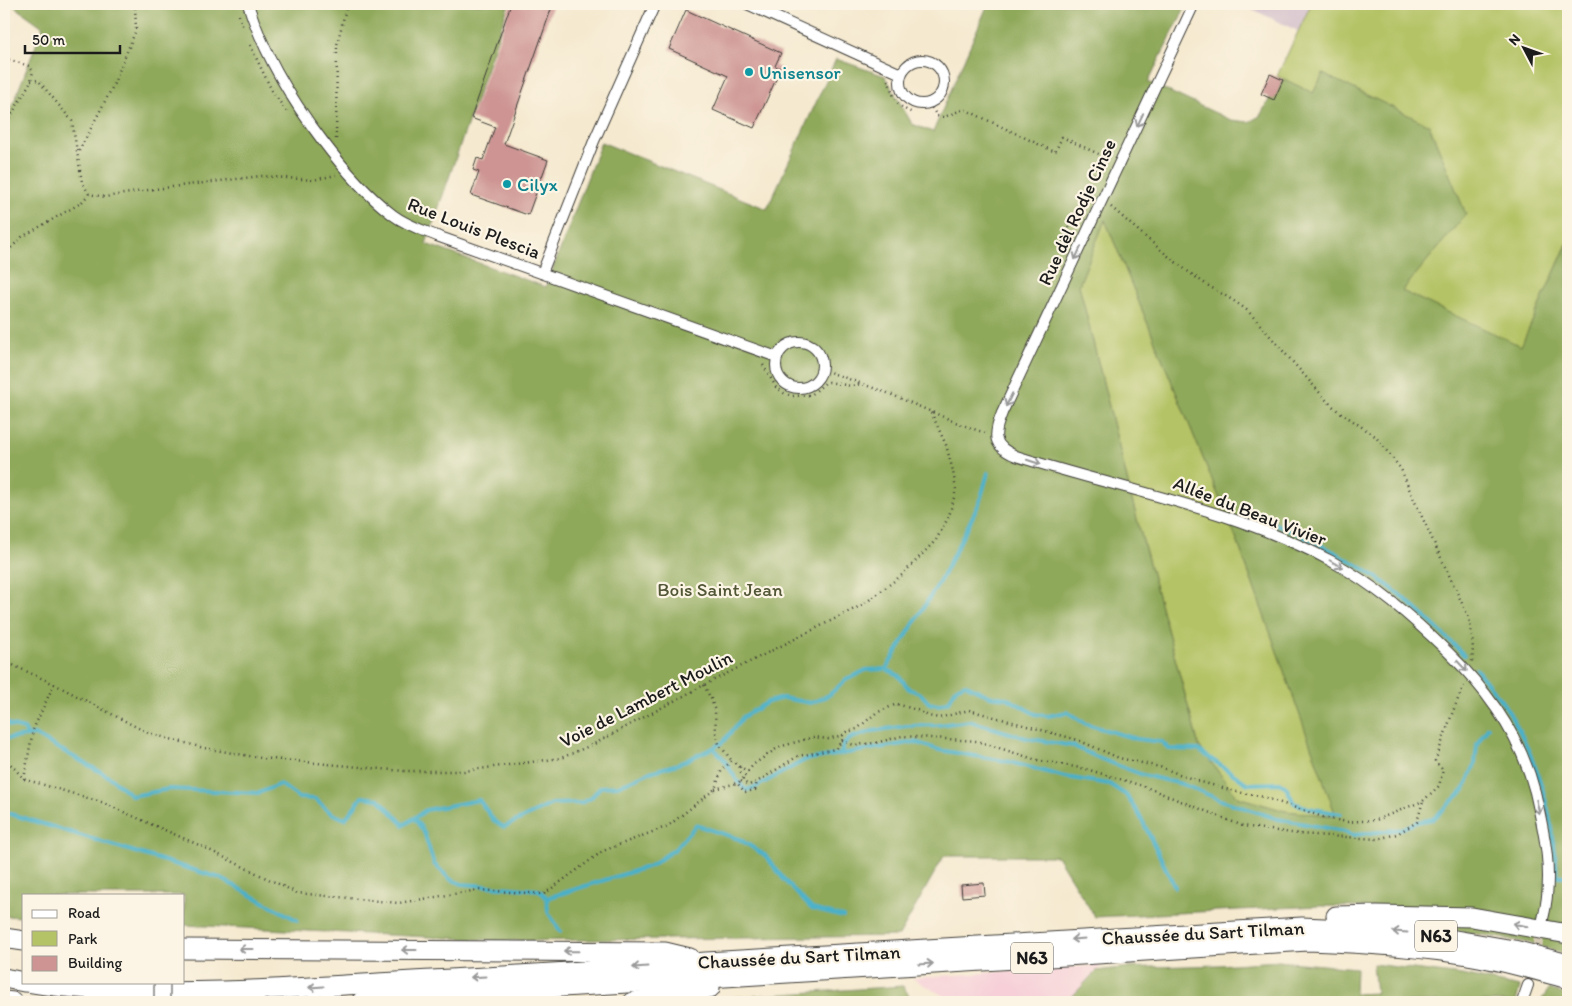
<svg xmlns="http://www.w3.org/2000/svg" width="1572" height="1006" font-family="Itim,sans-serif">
	<rect width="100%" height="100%" fill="#fcf5e5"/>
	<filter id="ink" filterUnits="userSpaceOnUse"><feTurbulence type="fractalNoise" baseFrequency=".02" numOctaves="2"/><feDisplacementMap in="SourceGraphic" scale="10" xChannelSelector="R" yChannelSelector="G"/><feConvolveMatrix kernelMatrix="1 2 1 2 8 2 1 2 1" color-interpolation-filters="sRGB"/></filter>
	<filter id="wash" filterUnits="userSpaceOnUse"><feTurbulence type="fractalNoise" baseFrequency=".0096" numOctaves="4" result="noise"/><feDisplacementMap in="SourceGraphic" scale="20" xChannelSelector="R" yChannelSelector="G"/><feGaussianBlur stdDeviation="1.12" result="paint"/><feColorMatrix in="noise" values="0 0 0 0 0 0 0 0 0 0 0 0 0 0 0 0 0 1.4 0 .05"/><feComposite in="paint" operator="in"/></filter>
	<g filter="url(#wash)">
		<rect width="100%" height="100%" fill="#f5e9cf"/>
		<path fill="#f6cfd8" d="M1102 965 1067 1002H955L912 978Z"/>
		<path fill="#d1bdca" d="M1241 4H1311L1298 31Z"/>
		<g fill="#b4c365" stroke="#687040">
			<path d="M1311 4H1568V242L1521 347 1401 291 1466 214 1324 75 1313 94 1277 76Z"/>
			<path d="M1105 219 1238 543 1337 816 1285 811 1237 797 1199 746 1134 508 1079 285Z"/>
		</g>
		<g fill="#8fa95a" stroke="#56623b" fill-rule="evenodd">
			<path d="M11 4H509L426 244 546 287 601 142 767 209 836 59 885 76 912 124 933 132 988 4H1187L1148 82 1231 120 1249 122 1260 116 1270 98 1274 99 1284 79 1313 93 1323 74 1429 125 1466 214 1402 291 1521 346 1568 242V927L1461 910 1320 906 1095 917 1057 856H944L899 936 510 941 184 925V895H24V917L4 916V127L43 27ZM1105 220 1238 543 1336 816 1285 811 1237 797 1199 746 1134 508 1079 285Z"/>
			<path d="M1477 923 1568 940V955L1530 943 1423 925Z"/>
			<path d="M1278 961 1356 968 1355 994 1376 993 1373 964 1462 975 1520 987 1516 1002H1067L1096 971 1121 968 1218 965Z"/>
			<path d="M903 986 913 1002H706L724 998Z"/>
			<path d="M1549 989 1568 996V1002H1540Z"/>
		</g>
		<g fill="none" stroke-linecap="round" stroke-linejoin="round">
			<g stroke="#4ab0c9" stroke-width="4">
				<path d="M1264 519C1304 536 1343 554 1379 579 1410 601 1437 628 1464 655"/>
				<path d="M886 669 941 579 979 504 988 473"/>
				<path d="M1476 669C1486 682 1498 695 1507 709 1538 758 1554 818 1557 876H1568"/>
				<path d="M4 719 9 725 24 729 28 736"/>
				<path d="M4 739 35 735 111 778 132 796 169 789 259 793 280 784 299 798 315 799 331 813 345 819 362 797 379 799 404 825 426 810 479 800 495 822 504 827 552 804 581 803 591 798 600 787 618 786 650 772 678 764 713 748 723 742 743 717 768 702 783 698 811 703 829 695 846 680 866 670 886 669 898 675 909 689 921 694 929 703 938 705 949 701 956 688 965 684 989 696 1007 698 1035 714 1048 716 1067 712 1086 724 1137 739 1162 742 1169 749 1198 750 1248 784 1280 783 1286 787 1294 803 1309 808 1341 814"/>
				<path d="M713 748C730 761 730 777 746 790L756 787 805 760 915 742 939 750 1006 761 1065 777 1109 784 1126 795 1139 814 1175 887"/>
				<path d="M841 754 843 745 851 738 873 731 906 726 938 725 970 721 1026 738 1073 746 1101 759 1143 775 1182 784 1221 800 1278 819 1338 830 1354 835 1401 829 1417 822 1433 819 1464 790 1475 764 1477 744 1488 727"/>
				<path d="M4 812 220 878 297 920"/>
				<path d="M415 819 424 832 434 864 450 879 462 884 539 890 547 898 548 912 560 931"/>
				<path d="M547 898 650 866 675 849 696 825 739 839 766 856 785 881 812 909 843 917"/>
			</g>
		</g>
		<g id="blocks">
			<g fill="#cd9493">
				<path d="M511 4H553L504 144 548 160 528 215 471 195 479 172 473 170 477 158 483 160 495 127 471 118Z"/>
				<path d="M686 10 781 53 775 66 781 68 754 128 713 110 728 76 669 49Z"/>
				<path d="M1270 74 1283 80 1274 100 1261 94Z"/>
				<path d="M984 883 985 895 962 897 961 885Z"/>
			</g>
		</g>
	</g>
	<g filter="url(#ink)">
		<use href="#blocks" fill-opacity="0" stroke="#3d3b37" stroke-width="1"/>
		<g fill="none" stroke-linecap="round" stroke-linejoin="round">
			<path stroke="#d4cab4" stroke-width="10" stroke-dasharray="10 5" stroke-linecap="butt" d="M1534 960 1542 925"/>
			<g stroke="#3d3b37" stroke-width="12">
				<g id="street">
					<path d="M248 4C264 55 290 98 322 140 343 168 365 194 393 215 406 225 422 230 437 236L777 357"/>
					<path d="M747 4 901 74"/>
					<path d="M1194 4 1002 413C993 435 992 446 1016 456 1122 490 1232 508 1331 561 1375 585 1412 617 1448 652 1488 691 1521 737 1535 792 1545 836 1554 875 1543 919"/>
					<circle cx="922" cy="82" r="22"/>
					<path d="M542 273 594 141 655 4"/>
					<circle cx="799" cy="365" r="23"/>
					<path d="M1522 1002 1528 985"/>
				</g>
			</g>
			<g stroke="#3d3b37" stroke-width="21">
				<g id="highway">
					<path d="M1336 916 1377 915 1472 917 1568 934"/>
					<path d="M4 938 24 941"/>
					<path d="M184 949 665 952 690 958"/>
					<path d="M4 978 24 982"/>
					<path d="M27 982C52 987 77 988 102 990 189 995 276 989 363 984 477 977 592 972 706 962L1302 927 1409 932 1514 950 1568 964"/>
					<path d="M4 1001 13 1002"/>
					<path d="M361 1002 482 992 1308 941C1362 943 1415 946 1468 955 1502 960 1535 970 1568 979"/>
					<path d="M633 1002 710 988"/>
				</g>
			</g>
			<g stroke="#3d3b37" stroke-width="2.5" stroke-dasharray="1 4" stroke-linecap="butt">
				<path d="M726 4 736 8"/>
				<path d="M239 15 243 28"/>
				<path d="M250 45 272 91 287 112"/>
				<path d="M4 58 29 66 33 71 31 81 4 128"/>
				<path d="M888 80C895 97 893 105 913 113"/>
				<path d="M31 81 38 80 72 121 82 182 89 194 105 197 155 189 261 176 313 180 336 175"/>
				<path d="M930 103 932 108 937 116 944 117 964 109 1055 152 1062 137 1103 156 1060 245 1067 248"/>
				<path d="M336 139 337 45 347 4"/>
				<path d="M79 151 112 88 136 30 135 4"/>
				<path d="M1111 207C1139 231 1166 256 1197 278 1213 290 1232 298 1248 311L1327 401 1337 410 1375 436 1401 469 1410 491 1468 616C1472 630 1474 646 1472 662"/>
				<path d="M4 255 22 237 81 203 89 194"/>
				<path d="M763 365 776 387 784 393 792 396 811 395 825 383 829 382 851 386 861 384"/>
				<path d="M821 369 890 394 960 424 985 433"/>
				<path d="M4 661 54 684 148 733 204 748 261 758 404 771H464L561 758 594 744 704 685 864 604 902 575 936 540 949 516 956 490 953 471 946 445 931 412"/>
				<path d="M704 685 711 699 715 711 716 733 719 744 732 761"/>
				<path d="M842 741 854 745 875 743 902 736 977 741 1037 760 1086 769 1143 786 1243 826 1298 834 1377 839 1397 834 1417 822 1423 801"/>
				<path d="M4 757 24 779 101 802 201 846 297 893 399 903 478 890 544 894 603 851 668 826 715 789 722 769 732 761 740 767 748 771 754 764 779 747 814 737 828 739 843 735 846 732 857 729 876 713 897 704 920 711 928 716 939 718 969 710 1078 740 1119 758 1160 767 1198 781 1233 791 1263 797 1323 817 1347 822 1376 820 1423 801 1439 786 1443 770 1435 761C1445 736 1452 710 1464 686"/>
				<path d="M24 779 33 730 54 684"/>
				<path d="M741 781 749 785 757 782 798 756 835 749 842 741 843 735"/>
				<path d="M739 782 746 776 741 772 740 767"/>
				<path d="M715 789 737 783 745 792 755 790 757 782"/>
			</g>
			<use href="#street" stroke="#fff" stroke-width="10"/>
			<use href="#highway" stroke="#fff" stroke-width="19"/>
			<g stroke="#3d3b37" stroke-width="17" stroke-linecap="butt">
				<path id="secondary-bridge" d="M162 1002V982"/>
			</g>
			<use href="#secondary-bridge" stroke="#fff" stroke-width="15"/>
		</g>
		<defs><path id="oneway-shaft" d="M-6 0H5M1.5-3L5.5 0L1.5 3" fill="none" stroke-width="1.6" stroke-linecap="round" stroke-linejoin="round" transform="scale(1.25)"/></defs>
		<g stroke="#999">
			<use href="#oneway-shaft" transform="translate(1140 120) rotate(115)"/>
			<use href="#oneway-shaft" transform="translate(1078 253) rotate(115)"/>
			<use href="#oneway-shaft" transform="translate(1009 400) rotate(116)"/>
			<use href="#oneway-shaft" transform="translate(1034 462) rotate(18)"/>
			<use href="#oneway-shaft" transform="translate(1336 564) rotate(30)"/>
			<use href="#oneway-shaft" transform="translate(1462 666) rotate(47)"/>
			<use href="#oneway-shaft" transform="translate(1538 807) rotate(77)"/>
			<use href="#oneway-shaft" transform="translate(1520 925) rotate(-170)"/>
			<use href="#oneway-shaft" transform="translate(1400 932) rotate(-176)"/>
			<use href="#oneway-shaft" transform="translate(1078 939) rotate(176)"/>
			<use href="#oneway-shaft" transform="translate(246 949) rotate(-180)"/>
			<use href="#oneway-shaft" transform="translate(409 950) rotate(-180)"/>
			<use href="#oneway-shaft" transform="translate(571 951) rotate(-179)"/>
			<use href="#oneway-shaft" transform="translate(926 964) rotate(-4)"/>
			<use href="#oneway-shaft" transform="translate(640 967) rotate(176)"/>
			<use href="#oneway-shaft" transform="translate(478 977) rotate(177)"/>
			<use href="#oneway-shaft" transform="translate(316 987) rotate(176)"/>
		</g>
	</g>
	<g fill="#0f9aa8" stroke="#fcf5e5" stroke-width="2">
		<circle cx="749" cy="72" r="5"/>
		<circle cx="507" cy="184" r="5"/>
	</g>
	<g text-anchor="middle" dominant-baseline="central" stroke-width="4.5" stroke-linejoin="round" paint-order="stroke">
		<g fill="#fcf5e5" stroke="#5f5d58" stroke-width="1">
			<rect x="1415" y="920.5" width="42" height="31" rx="4"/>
			<rect x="1011" y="942.5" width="42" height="31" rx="4"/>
		</g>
		<g font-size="18" font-weight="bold" fill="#1c1c1c">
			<text x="1436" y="936">N63</text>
			<text x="1032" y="958">N63</text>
		</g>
		<g font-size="19" fill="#0d838f" stroke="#fcf5e5" text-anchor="start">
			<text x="759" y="72">Unisensor</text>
			<text x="517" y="184">Cilyx</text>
		</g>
		<g font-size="19" fill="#1c1c1c" stroke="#fcf5e5">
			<text transform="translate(1077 212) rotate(-65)">Rue dèl Rodje Cinse</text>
			<text transform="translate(474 228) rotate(21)">Rue Louis Plescia</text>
			<text transform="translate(1250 511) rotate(21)">Allée du Beau Vivier</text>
			<text transform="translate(646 699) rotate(-27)">Voie de Lambert Moulin</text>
			<text transform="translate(1203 933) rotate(-3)">Chaussée du Sart Tilman</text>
			<text transform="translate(799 957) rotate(-3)">Chaussée du Sart Tilman</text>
		</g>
		<g font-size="19" fill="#515636" stroke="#fcf5e5">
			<text x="720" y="589">Bois Saint Jean</text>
		</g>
	</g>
	<rect width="1572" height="1006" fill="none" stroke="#fcf5e5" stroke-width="20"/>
	<rect x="22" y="894" width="162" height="90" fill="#fcf5e5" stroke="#a29e95"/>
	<rect x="32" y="910" width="25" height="8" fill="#ffffff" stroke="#a29e95"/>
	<text x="68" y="918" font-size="15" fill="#1c1c1c">Road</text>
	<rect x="32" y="931" width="25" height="15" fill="#b4c365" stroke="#a29e95"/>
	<text x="68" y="944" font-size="15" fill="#1c1c1c">Park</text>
	<rect x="32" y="956" width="25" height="15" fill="#cd9493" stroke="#a29e95"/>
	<text x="68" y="968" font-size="15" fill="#1c1c1c">Building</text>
	<g transform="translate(1524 48) rotate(311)" stroke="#fcf5e5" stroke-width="4" paint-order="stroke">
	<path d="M0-4L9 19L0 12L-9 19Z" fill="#1c1c1c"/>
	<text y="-8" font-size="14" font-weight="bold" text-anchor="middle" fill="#1c1c1c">N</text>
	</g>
	<path d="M25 45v8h95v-8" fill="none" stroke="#1c1c1c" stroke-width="2.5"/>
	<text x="32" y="45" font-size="15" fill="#1c1c1c" stroke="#fcf5e5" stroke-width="4" paint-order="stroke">50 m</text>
</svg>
